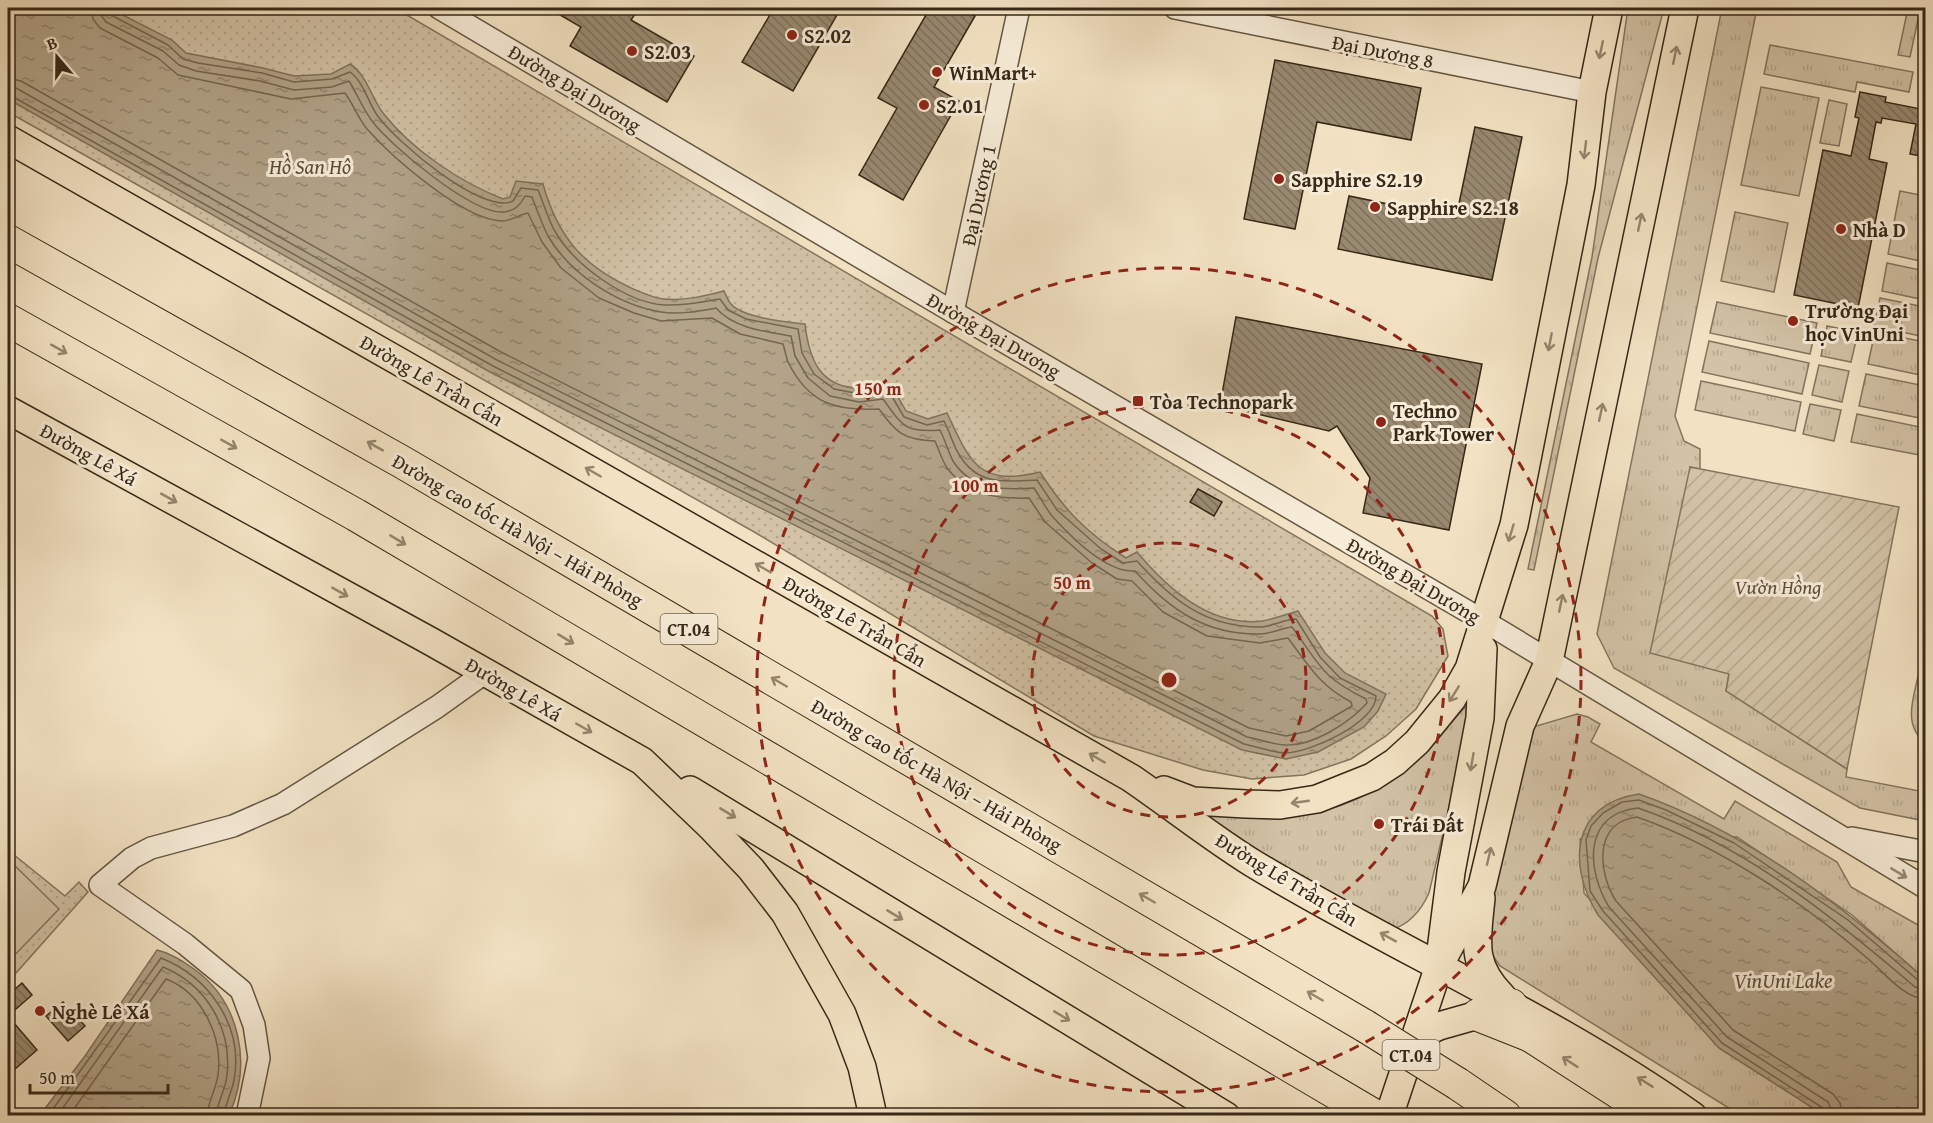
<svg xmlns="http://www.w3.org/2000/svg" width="1933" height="1123" font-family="'Gentium Book Plus',serif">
	<defs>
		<pattern id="grass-tufts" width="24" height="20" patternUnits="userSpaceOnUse" patternTransform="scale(1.5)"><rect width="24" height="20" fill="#d2c2a6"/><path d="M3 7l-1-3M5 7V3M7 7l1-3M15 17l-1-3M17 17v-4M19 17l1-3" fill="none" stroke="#b5a78e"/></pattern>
		<pattern id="park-dots" width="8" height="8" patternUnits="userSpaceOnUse" patternTransform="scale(1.5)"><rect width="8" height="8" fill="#d2c2a6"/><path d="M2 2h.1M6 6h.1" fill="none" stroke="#b5a78e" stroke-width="1.8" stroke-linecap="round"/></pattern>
		<pattern id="garden-furrows" width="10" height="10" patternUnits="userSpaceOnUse" patternTransform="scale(1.5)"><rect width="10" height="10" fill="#d2c2a6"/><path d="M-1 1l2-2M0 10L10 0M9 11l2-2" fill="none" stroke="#b5a78e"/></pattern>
		<pattern id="water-ripples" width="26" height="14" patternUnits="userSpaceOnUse" patternTransform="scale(1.5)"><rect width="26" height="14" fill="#b2a389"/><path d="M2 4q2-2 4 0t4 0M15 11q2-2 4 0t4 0" fill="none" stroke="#92856f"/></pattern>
		<pattern id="building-back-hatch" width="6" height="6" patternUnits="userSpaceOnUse" patternTransform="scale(1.5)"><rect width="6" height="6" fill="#988970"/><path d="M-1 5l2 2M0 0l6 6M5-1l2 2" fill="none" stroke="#7d705b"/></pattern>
	</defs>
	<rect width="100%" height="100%" fill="#f2e2c3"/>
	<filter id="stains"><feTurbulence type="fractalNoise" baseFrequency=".00333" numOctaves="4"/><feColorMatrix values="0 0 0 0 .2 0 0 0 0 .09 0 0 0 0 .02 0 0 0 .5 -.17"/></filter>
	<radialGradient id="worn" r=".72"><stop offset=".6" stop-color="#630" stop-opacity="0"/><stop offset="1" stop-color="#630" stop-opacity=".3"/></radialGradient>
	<g fill="url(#grass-tufts)" stroke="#84755e" stroke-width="1.5">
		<path d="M1628 8H1664L1598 258 1534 570 1528 569 1592 257Z"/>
		<path d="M1722 8H1757L1675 416 1684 441 1700 449V469L1690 467 1729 674 1726 691 1847 769 1846 777 1925 792V821L1860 808 1614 668 1597 634Z"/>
		<path d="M1908 8 1920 10 1910 57 1898 55Z"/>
		<path d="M1770 45 1913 72 1909 92 1857 82 1855 92 1764 74Z"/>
		<path d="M1761 87 1819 98 1799 196 1741 185Z"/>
		<path d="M1829 100 1847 104 1839 146 1820 143Z"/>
		<path d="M1900 191 1925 196V262L1888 254Z"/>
		<path d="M1735 212 1788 223 1774 292 1721 281Z"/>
		<path d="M1887 263 1925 271V300L1882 291Z"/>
		<path d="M1880 298 1925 307V337L1874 326Z"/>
		<path d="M1717 302 1817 323 1810 354 1710 333Z"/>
		<path d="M1827 326 1858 332 1851 362 1821 356Z"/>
		<path d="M1875 332 1925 342V376L1868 364Z"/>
		<path d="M1709 341 1809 363 1802 394 1702 372Z"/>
		<path d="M1819 365 1849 371 1842 402 1812 395Z"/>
		<path d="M1866 374 1925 386V419L1859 406Z"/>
		<path d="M1701 381 1801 402 1795 431 1695 410Z"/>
		<path d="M1810 404 1841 410 1834 441 1803 434Z"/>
		<path d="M1857 414 1925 428V456L1851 442Z"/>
		<path d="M1920 668 1925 670V742C1901 725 1915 693 1920 668Z"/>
		<path d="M1466 707 1472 710 1429 893C1421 911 1410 924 1391 930L1353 910 1208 819 1209 812C1239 812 1282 818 1311 813 1352 807 1393 782 1424 755 1434 746 1460 710 1466 707Z"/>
		<path d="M1577 714 1588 717 1600 724 1591 742 1724 819 1735 801 1837 862 1851 887 1925 929V979L1852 915 1737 837 1580 839 1584 893 1719 1048 1824 1115H1740L1500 966 1493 956 1482 920 1533 727Z"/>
	</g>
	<g fill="url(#park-dots)" stroke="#84755e" stroke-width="1.5">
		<path d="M8 8H395L1432 616 1443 629 1448 656 1416 709 1386 736 1351 759 1304 775 1252 779 1203 770 1094 736 756 533 8 112Z"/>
		<path d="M8 850 65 896 79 882 88 892 8 982Z"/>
	</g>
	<path fill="url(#garden-furrows)" stroke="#84755e" stroke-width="1.5" d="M1690 467 1899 507 1847 769 1726 691 1729 674 1650 653Z"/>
	<path fill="#d2c2a6" stroke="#84755e" stroke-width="1.5" d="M9 860 59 909 8 962V861Z"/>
	<g fill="url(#water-ripples)" stroke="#80725b" stroke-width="1.5">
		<path d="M8 8H109L172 40 186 53 263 68 294 76 331 74 350 64C367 75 371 97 383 113 412 150 460 182 503 199L510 197 516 181 543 184C557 235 582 265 629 287 640 292 653 298 664 299 685 301 705 296 724 291 726 295 728 301 731 304 743 318 787 322 805 324 809 359 820 389 862 388 875 388 885 386 899 388L898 397 906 411 928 419 947 413C970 462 978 487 1040 472 1065 511 1087 533 1126 558L1137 552C1168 589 1210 627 1262 621 1274 619 1287 614 1298 611L1325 653 1345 673 1386 694 1378 711 1364 727 1318 752 1286 759 1242 750 490 372 8 99Z"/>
		<path d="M1639 794C1749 833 1839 903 1925 979V1115H1824L1719 1048 1598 915C1567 865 1571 804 1639 794Z"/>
		<path d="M157 950C170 953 183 961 194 969 241 1003 252 1065 229 1115H40L85 1056Z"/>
	</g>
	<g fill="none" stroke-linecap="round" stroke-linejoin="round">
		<g stroke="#746650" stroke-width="1.5">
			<path d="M8 78 21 81 501 352 1249 728 1286 736 1309 731 1352 706 1351 702C1319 685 1309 666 1288 638L1260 643 1207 636 1163 612 1132 581 1117 579 1092 563 1045 522 1029 498C997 499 969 496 947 468 942 460 939 450 935 441 904 440 896 433 879 409 835 411 809 404 788 362 786 357 785 350 783 344L740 334 712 318 661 321 634 313 599 298 561 268 542 242 528 213C520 214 512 221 502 221 463 220 392 157 367 129 358 118 353 104 345 93L291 99 178 75 158 58 100 28 93 19 91 8"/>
			<path d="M8 87 16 88 497 360 1247 737C1259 739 1271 744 1284 745 1312 747 1349 723 1367 703L1366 699C1321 677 1320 665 1292 627 1282 628 1271 634 1260 634 1206 635 1170 610 1135 571 1106 573 1071 537 1052 516 1045 507 1040 497 1034 488 1004 490 972 491 953 461 948 451 945 440 940 430 904 433 902 425 883 399L859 402 830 396 808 378 795 356 791 336C766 332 733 328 716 308 699 311 678 315 661 312 618 305 570 274 548 236 542 224 537 210 532 197L525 196C520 205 515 211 504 212 473 215 391 146 372 121 363 109 357 94 349 81L332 87 294 90 260 81 196 71 179 65 163 51 106 22 101 15 100 8"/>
			<path d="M8 94 493 366 1244 744C1257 747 1272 752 1285 753 1309 753 1376 723 1376 696L1340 678 1320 657 1296 619C1284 619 1272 627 1260 627 1205 627 1172 600 1137 561L1123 563 1101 549 1057 510 1037 480C1008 481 979 487 960 456 953 446 950 432 944 421L927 425 904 417 890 393 860 394 834 389 814 374 802 353 798 329 746 319 728 310 720 299C702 302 684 306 665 305 626 303 575 265 556 233 548 220 544 204 538 190L521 188 513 201C483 216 395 141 377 115 368 102 363 81 350 72L332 79 294 82 262 73 198 63 183 59 168 45 111 15 107 8"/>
			<path d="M48 1116 161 958C209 977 244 1026 234 1080 232 1092 225 1104 224 1116"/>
			<path d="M57 1116 163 967C207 985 232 1029 227 1075 226 1089 217 1102 216 1116"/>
			<path d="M69 1116 166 979C203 993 223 1038 218 1075 216 1089 208 1102 207 1116"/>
			<path d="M1826 1116 1823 1108 1722 1043 1603 911 1590 891 1586 840 1591 826 1603 813 1622 802 1639 800 1666 810 1734 843 1848 920 1919 981 1926 983"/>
			<path d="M1834 1116 1828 1102 1727 1037 1609 907C1586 869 1583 814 1638 808 1743 844 1832 916 1915 987L1926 990"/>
			<path d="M1843 1116 1840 1103 1833 1094 1733 1030 1616 901C1598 873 1593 822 1637 817 1717 845 1803 902 1867 958 1883 971 1904 999 1926 999"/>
		</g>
	</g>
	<g fill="url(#building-back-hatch)" stroke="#362817" stroke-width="1.5">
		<path d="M548 8H639L631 20 694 56 667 102 570 46 581 27Z"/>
		<path d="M774 8H841L793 91 742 62Z"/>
		<path d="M930 8H960L975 16 934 87 959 101 903 200 859 175 897 108 878 98Z"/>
		<path d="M1275 60 1421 88 1411 140 1317 122 1295 229 1244 219Z"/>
		<path d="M1860 92 1886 97 1885 102 1926 110V157L1910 154 1916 124 1882 118 1881 123 1876 122 1869 159 1887 163 1858 308 1794 295 1823 150 1851 156 1859 118 1855 117Z"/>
		<path d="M1475 127 1522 137 1492 280 1338 249 1349 196 1456 218Z"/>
		<path d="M1236 317 1482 364 1449 530 1363 513 1370 478 1337 426 1329 431 1220 405Z"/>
		<path d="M1198 489 1222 502 1214 516 1190 502Z"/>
		<path d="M22 983 32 995 8 1016 37 1050 8 1075V995Z"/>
		<path d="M63 1002 85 1026 68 1041 46 1016Z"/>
	</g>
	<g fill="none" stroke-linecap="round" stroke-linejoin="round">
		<g stroke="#655642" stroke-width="24">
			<g id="minor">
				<path d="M439 8 953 312 1484 621 1926 888"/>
				<path d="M1175 8 1592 92"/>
				<path d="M953 312 1019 8"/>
				<path d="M1852 838 1926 852"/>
				<path d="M247 1116 259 1058 254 1025 241 990 185 944 100 885 132 858 151 848 233 826 283 804 437 707 486 672"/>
			</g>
		</g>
		<g stroke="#362817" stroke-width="30">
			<g id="major">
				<path d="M8 139 1131 778C1172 806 1212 838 1254 864 1398 951 1555 1018 1693 1116"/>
				<path d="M8 410 430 641 642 761 711 827 751 869 785 913 842 1014 862 1067 873 1116"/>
				<path d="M690 790 1226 1116"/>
				<path d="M1164 790 1193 801 1246 804 1280 805 1317 799 1372 777 1395 762 1417 742 1452 699 1469 669 1514 525 1581 185 1592 92 1609 8"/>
				<path d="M1481 898C1477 940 1470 964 1502 996"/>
				<path d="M1439 966 1482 886 1520 726 1549 661 1685 8"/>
				<path d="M1417 1036 1439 1026 1499 1009"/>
				<path d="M1389 1116 1439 966 1451 872 1480 718 1483 649"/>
			</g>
		</g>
		<g stroke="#362817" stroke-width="34">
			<g id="highway">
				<path d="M8 241 402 462 1365 1026"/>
				<path d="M8 320 356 515 1375 1116"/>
				<path d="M1511 1005 1531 1036 1655 1116"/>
				<path d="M1478 1015 1531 1036"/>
				<path d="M1458 1084 1505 1116"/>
			</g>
		</g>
		<use href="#minor" stroke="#f7ecd8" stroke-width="21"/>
		<use href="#major" stroke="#f2e2c3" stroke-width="27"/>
		<use href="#highway" stroke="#f2e2c3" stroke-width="32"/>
		<g stroke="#362817" stroke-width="34" stroke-linecap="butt">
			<path id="highway-bridge" d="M1365 1026 1458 1084"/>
		</g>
		<use href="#highway-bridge" stroke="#f2e2c3" stroke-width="32"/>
	</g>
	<defs><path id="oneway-shaft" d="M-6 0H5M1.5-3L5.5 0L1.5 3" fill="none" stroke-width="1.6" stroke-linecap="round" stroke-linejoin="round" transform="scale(1.5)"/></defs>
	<g stroke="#94856d">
		<use href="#oneway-shaft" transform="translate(1601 50) rotate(102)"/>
		<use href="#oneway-shaft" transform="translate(1675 55) rotate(-78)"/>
		<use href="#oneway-shaft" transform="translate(1585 150) rotate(97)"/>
		<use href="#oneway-shaft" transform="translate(1640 222) rotate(-78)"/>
		<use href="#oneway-shaft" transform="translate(1550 342) rotate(101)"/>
		<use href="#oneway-shaft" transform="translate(59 349) rotate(29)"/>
		<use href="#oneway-shaft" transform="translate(1601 412) rotate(-78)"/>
		<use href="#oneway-shaft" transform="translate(229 444) rotate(29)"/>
		<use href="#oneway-shaft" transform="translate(375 446) rotate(-151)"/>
		<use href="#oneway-shaft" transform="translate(593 472) rotate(-150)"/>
		<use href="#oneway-shaft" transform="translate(169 498) rotate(29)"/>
		<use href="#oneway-shaft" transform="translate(1511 533) rotate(107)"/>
		<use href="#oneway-shaft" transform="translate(398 540) rotate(31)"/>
		<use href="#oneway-shaft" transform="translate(763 568) rotate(-150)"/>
		<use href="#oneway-shaft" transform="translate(340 592) rotate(29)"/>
		<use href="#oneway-shaft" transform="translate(1561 603) rotate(-78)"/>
		<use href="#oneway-shaft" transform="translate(566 639) rotate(31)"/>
		<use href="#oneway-shaft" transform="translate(779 682) rotate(-150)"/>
		<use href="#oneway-shaft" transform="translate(1454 694) rotate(122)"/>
		<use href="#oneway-shaft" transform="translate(584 728) rotate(30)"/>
		<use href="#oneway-shaft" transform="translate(1097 758) rotate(-150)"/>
		<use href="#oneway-shaft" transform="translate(1472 762) rotate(100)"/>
		<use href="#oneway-shaft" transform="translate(1300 802) rotate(172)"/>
		<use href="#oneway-shaft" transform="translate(728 813) rotate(31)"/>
		<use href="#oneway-shaft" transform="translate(1489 856) rotate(-77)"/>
		<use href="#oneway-shaft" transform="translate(1147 898) rotate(-150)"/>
		<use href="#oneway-shaft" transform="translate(895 915) rotate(31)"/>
		<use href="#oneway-shaft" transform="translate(1388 937) rotate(-151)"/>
		<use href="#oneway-shaft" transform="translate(1315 996) rotate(-150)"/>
		<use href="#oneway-shaft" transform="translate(1062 1016) rotate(31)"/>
		<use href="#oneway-shaft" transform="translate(1570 1062) rotate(-147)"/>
		<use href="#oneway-shaft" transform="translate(1645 1082) rotate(-148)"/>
	</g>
	<use stroke="#968a78" href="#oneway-shaft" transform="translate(1899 873) rotate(31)"/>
	<g fill="none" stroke="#8f2418" stroke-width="3" stroke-dasharray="10 8">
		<circle cx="1169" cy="680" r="137"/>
		<circle cx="1169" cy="680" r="275"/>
		<circle cx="1169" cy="680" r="412"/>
	</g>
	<g fill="#8f2418" stroke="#f7ecd8" stroke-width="2">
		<circle cx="792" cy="35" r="6"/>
		<circle cx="632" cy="51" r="6"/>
		<circle cx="937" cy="72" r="6"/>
		<circle cx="924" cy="105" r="6"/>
		<circle cx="1279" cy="179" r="6"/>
		<circle cx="1375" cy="207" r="6"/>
		<circle cx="1841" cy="229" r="6"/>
		<circle cx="1793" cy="321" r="6"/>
		<rect x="1132" y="395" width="12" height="12" rx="3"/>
		<circle cx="1381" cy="422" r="6"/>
		<circle cx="1379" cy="824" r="6"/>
		<circle cx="40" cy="1011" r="6"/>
	</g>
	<g text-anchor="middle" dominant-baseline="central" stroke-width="6" stroke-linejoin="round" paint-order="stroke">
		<g fill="#f7ecd8" stroke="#706351" stroke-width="1.5">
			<rect x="660.5" y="614" width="57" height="30" rx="4.5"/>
			<rect x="1382.5" y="1040" width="57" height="30" rx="4.5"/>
		</g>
		<g font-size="18" font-weight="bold" fill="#362817">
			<text x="689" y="629">CT.04</text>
			<text x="1411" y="1055">CT.04</text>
		</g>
		<g font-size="20" font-weight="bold" fill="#362817" stroke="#f7ecd8" text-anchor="start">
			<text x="804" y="35">S2.02</text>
			<text x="644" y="51">S2.03</text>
			<text x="949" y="72">WinMart+</text>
			<text x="936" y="105">S2.01</text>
			<text x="1291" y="179">Sapphire S2.19</text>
			<text x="1387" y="207">Sapphire S2.18</text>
			<text x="1853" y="229">Nhà D</text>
			<text x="1805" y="310">Trường Đại<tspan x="1805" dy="23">học VinUni</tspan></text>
			<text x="1150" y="401">Tòa Technopark</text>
			<text x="1393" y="410">Techno<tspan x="1393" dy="23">Park Tower</tspan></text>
			<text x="1391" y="824">Trái Đất</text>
			<text x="52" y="1011">Nghè Lê Xá</text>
		</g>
		<g font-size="20" fill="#362817" stroke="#f7ecd8">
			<text transform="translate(1383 51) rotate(11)">Đại Dương 8</text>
			<text transform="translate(575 88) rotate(31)">Đường Đại Dương</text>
			<text transform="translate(978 195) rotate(-78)">Đại Dương 1</text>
			<text transform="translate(994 335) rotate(30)">Đường Đại Dương</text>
			<text transform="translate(432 380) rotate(30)">Đường Lê Trần Cẩn</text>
			<text transform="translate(89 454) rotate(29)">Đường Lê Xá</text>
			<text transform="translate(518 530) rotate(30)">Đường cao tốc Hà Nội – Hải Phòng</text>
			<text transform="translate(1414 580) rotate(30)">Đường Đại Dương</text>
			<text transform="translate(855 621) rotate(30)">Đường Lê Trần Cẩn</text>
			<text transform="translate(514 689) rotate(30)">Đường Lê Xá</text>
			<text transform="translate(937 775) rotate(30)">Đường cao tốc Hà Nội – Hải Phòng</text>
			<text transform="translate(1287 879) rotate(31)">Đường Lê Trần Cẩn</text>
		</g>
		<g font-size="20" font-style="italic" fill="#5d4e3b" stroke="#f7ecd8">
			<text x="1778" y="586">Vườn Hồng</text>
		</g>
		<g font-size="21" font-style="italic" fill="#5b4d39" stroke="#f7ecd8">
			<text x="310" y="166">Hồ San Hô</text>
			<text x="1783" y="980">VinUni Lake</text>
		</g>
	</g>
	<circle cx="1169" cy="680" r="9" fill="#8f2418" stroke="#f7ecd8" stroke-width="3"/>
	<g font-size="18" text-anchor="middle" font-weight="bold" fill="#8f2418" stroke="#f7ecd8" stroke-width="6" stroke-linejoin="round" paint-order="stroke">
		<text x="878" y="395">150 m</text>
		<text x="975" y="492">100 m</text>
		<text x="1072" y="589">50 m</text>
	</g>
	<rect width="1933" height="1123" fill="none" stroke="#f2e2c3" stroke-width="30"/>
	<rect x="9" y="9" width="1915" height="1105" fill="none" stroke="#362817" stroke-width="3"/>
	<rect x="15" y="15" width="1903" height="1093" fill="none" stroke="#362817" stroke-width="1.5"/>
	<g transform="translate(57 57) rotate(340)" stroke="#f7ecd8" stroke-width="4.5" paint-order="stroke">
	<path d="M0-4.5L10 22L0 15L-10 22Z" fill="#362817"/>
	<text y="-9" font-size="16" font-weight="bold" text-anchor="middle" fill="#362817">B</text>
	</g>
	<path d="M30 1084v9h138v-9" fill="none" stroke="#362817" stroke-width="3"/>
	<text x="39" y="1084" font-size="18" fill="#362817" stroke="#f7ecd8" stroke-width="4.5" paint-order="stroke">50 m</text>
	<rect width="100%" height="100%" filter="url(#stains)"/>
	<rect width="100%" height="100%" fill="url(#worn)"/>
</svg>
